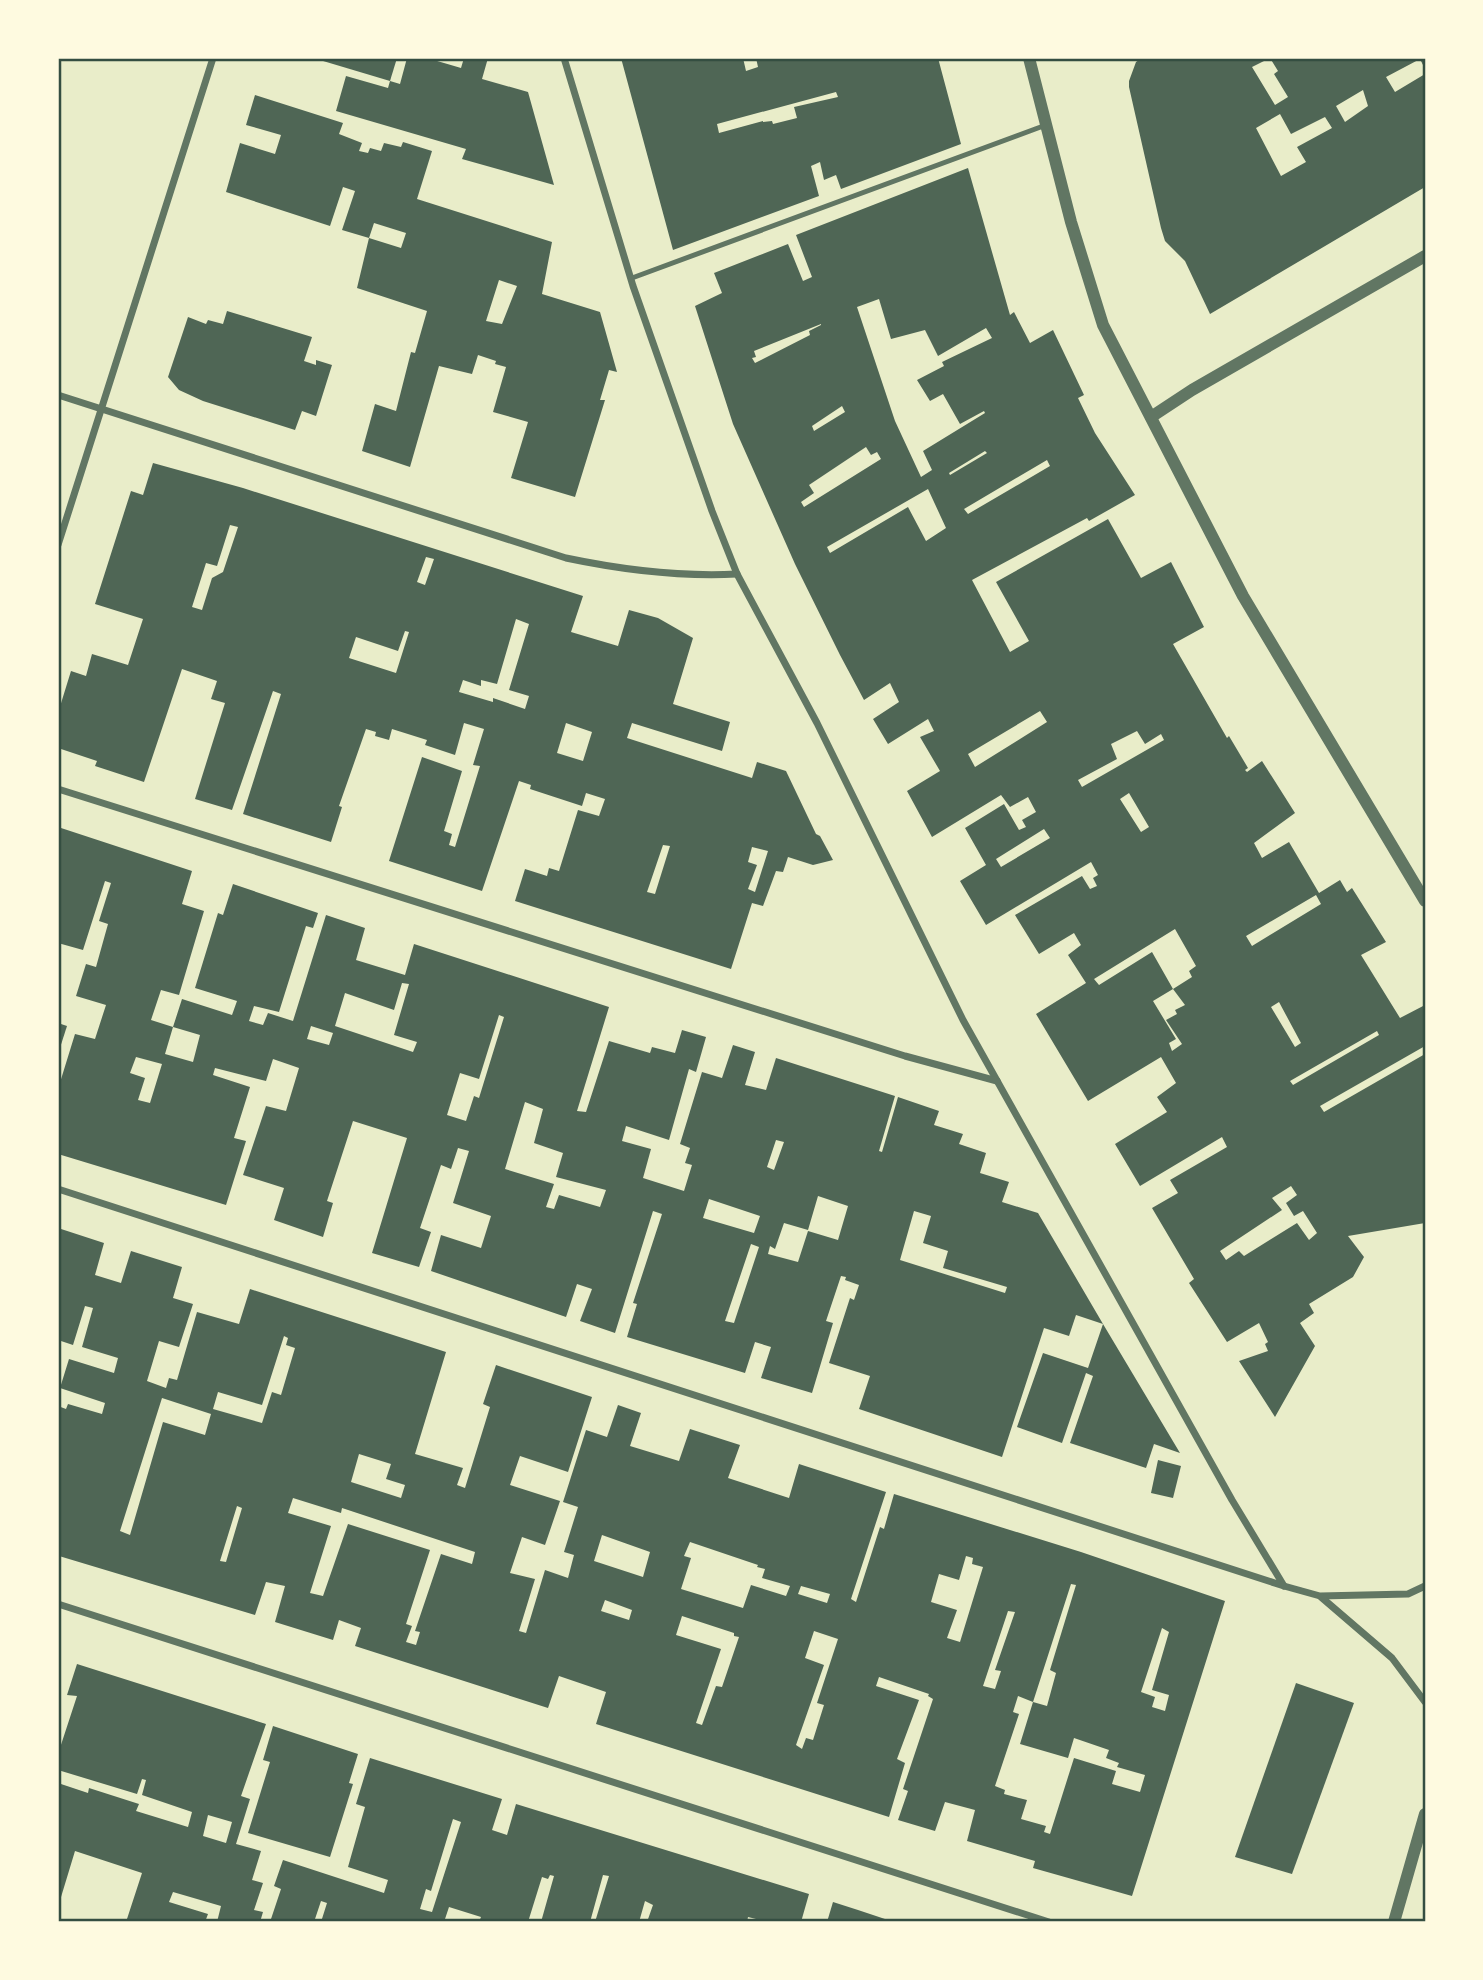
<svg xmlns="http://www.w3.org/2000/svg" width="1483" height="1980" font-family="'Exo 2',sans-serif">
	<rect width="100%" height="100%" fill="#e9edc9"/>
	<g fill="#4f6655" fill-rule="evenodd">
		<path d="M313 58H397L390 81Z"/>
		<path d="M407 58H427L461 68 464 58H488L482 79 528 92 554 185 462 159 466 149 336 111 346 76 388 88 390 81 400 84Z"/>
		<path d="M621 58H743L746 71 758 67 756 58H938L961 144 841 189 836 175 824 180 820 162 811 166 819 196 673 250ZM836 92 838 97 794 107 797 118 773 124 772 121 763 122V121L719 133 717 124Z"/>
		<path d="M1142 58H1270L1252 67 1275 105 1288 97 1274 74 1278 71 1270 58H1425V69L1420 59 1386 77 1395 92 1425 74V187L1210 314 1185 261 1165 241 1161 228 1129 87V81L1136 62ZM1363 90 1368 106 1345 122 1336 106ZM1280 114 1291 134 1325 117 1332 128 1297 147 1306 162 1281 176 1256 128Z"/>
		<path d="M255 95 343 123 339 134 362 143 359 151 368 153 370 148 381 151 384 143 401 147 403 142 432 151 417 199 552 242 542 294 600 312 617 372 609 370 600 400H605L575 497 511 478 528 422 493 412 506 367 495 364 496 361 478 355 472 374 439 366 410 467 362 451 375 404 396 411 411 352 415 353 427 311 357 288 369 238 342 230 355 191 343 187 330 226 226 192 240 143 275 154 281 135 246 125ZM374 223 406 233 401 248 369 238ZM499 280 517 286 502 324 486 321Z"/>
		<path d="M968 168 1010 315 1014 312 1030 343 1053 330 1084 395 1078 398 1095 433 1135 495 1089 521 1087 518 972 580 1010 652 1029 641 996 582 1108 519 1141 578 1171 562 1204 627 1173 644 1227 738 1229 736 1248 768 1245 770 1247 772 1262 761 1295 813 1254 843 1262 858 1289 842 1319 893 1340 880 1347 892 1352 888 1386 942 1361 955 1400 1018 1425 1005V1046L1320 1106 1324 1112 1425 1054V1223L1348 1236 1364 1257 1353 1277 1309 1304 1314 1313 1300 1323 1315 1346 1275 1417 1239 1361 1268 1351 1265 1344 1268 1342 1259 1323 1227 1342 1189 1283 1194 1279 1152 1208 1178 1193 1170 1180 1227 1147 1222 1137 1140 1186 1115 1144 1167 1112 1157 1097 1176 1083 1161 1057 1088 1101 1036 1014 1086 983 1068 955 1081 945 1074 933 1039 954 1015 915 1082 876 1090 889 1097 886 1093 878 1098 875 1091 862 986 925 960 881 986 865 965 828 1004 804 1019 830 1026 827 1022 820 1036 812 1028 797 1010 807 1001 795 932 837 907 791 940 771 920 737 934 731 928 719 888 744 873 719 899 702 890 683 864 700 840 655 795 564 733 424 695 306 722 293 714 273 788 244 803 281 812 277 796 235ZM879 299 891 339 925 330 938 356 986 328 992 338 942 362 944 366 917 380 930 401 943 394 960 424 984 411 985 413 923 451 932 470 921 477 895 421 857 307ZM821 324V325L809 331 810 335 755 363 752 358 756 357 754 351ZM842 406 845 412 814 431 812 426ZM866 447 871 455 877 452 881 459 804 507 801 502 814 493 809 485ZM985 451 987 453 950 475 949 473ZM1047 460 1050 466 968 514 964 509ZM928 489 946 528 926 541 908 507 830 553 827 547ZM1040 711 1047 722 975 767 968 754ZM1137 731 1145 744 1161 734 1164 740 1082 787 1078 780 1117 759 1111 744ZM1129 793 1149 827 1141 832 1120 799ZM1044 829 1050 838 1001 867 996 859ZM1316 895 1321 904 1252 946 1246 936ZM1175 929 1196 966 1189 971 1192 977 1173 989 1185 1005 1175 1010 1177 1014 1166 1020 1182 1044 1172 1051 1169 1043 1176 1039 1153 1001 1173 989 1152 952 1099 985 1094 979ZM1279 1002 1301 1043 1295 1047 1271 1007ZM1377 1031 1379 1035 1293 1085 1290 1081ZM1291 1186 1297 1195 1286 1203 1294 1216 1303 1211 1317 1233 1309 1240 1297 1223 1244 1256 1239 1251 1226 1260 1220 1251 1282 1210 1272 1198Z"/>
		<path d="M227 311 312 337 304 361 316 365V360L332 365 316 416 302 411 295 430 203 401 179 390 168 377 188 317 206 324 208 320 223 324Z"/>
		<path d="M153 463 243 488 583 596 571 632 618 646 629 610 658 618 693 638 673 704 730 722 722 751 632 723 627 738 752 778 757 762 786 771 816 834 820 836 833 860 813 865 788 857 783 872 776 871 763 906 752 903 731 969 515 901 525 869 547 876 549 868 559 871 578 810 599 816 605 799 586 793 582 806 530 789 531 785 519 781 482 891 389 861 422 757 462 771 444 831 452 834 449 845 455 847 480 766 473 765 484 729 464 723 455 755 425 745 427 740 392 729 389 740 375 736 376 732 366 729 339 806 342 807 331 842 243 814 281 694 273 691 232 810 195 799 225 703 211 699 217 681 182 669 144 782 95 766 97 761 58 748V713L71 671 86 676 92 654 128 665 143 619 95 604 131 491 143 495ZM230 525 238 527 223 572 212 578 202 610 192 607 206 563 217 566ZM426 557 434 559 425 585 417 582ZM516 619 529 624 509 690 529 696 525 709 493 698V702L459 692 463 680 481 686V680L497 684ZM405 631 409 632 396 673 349 658 356 637 398 651ZM566 723 592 732 583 761 557 753ZM663 845 670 846 655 894 647 892ZM752 847 768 851 755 892 748 889 757 865 748 862Z"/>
		<path d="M58 827 192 871 182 904 204 911 179 995 161 990 151 1020 173 1027 165 1054 193 1062 200 1035 173 1027 182 999 232 1015 237 1001 195 988 218 913 223 915 233 884 318 913 313 928 306 926 279 1012 254 1006 249 1021 263 1025 268 1013 293 1021 326 915 365 928 356 960 405 975 414 944 609 1007 577 1111 586 1112 609 1041 650 1053 652 1047 675 1053 682 1030 706 1037 696 1072 689 1069 669 1140 626 1126 622 1141 651 1149 643 1178 684 1191 692 1165 685 1163 690 1148 680 1144 702 1072 722 1078 733 1045 755 1052 745 1085 766 1090 776 1058 895 1096 879 1151 882 1152 898 1097 939 1111 934 1125 963 1134 959 1144 986 1153 980 1173 1009 1182 1002 1202 1038 1213 1103 1324 1076 1315 1069 1336 1044 1328 1002 1457 859 1409 870 1376 829 1363 850 1298 854 1300 859 1285 845 1280 846 1277 841 1276 826 1321 833 1323 812 1393 761 1378 771 1347 755 1342 745 1373 627 1337 637 1304 633 1303 662 1214 653 1211 615 1333 580 1321 592 1289 577 1284 566 1317 431 1271 441 1235 481 1248 491 1216 453 1203 469 1151 458 1148 451 1169 441 1165 420 1228 431 1232 419 1267 372 1253 407 1138 353 1121 327 1201 333 1203 323 1237 274 1220 284 1188 243 1175 266 1106 286 1111 299 1068 273 1059 266 1081 215 1068 213 1075 250 1087 234 1138 246 1141 226 1205 58 1154V1089L75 1034 95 1039 106 1005 76 996 86 964 96 967 108 924 99 921 111 883 105 881 83 950 58 943ZM402 983 409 984 394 1035 417 1042 413 1052 335 1026 345 993 394 1010ZM499 1015 504 1017 479 1098 474 1096 466 1121 447 1115 460 1073 479 1079ZM311 1026 333 1033 329 1045 307 1039ZM136 1057 162 1064 150 1103 138 1100 145 1078 130 1073ZM525 1102 543 1109 534 1143 563 1153 556 1177 606 1190 600 1207 559 1195 554 1209 546 1207 554 1184 505 1169ZM776 1140 784 1142 774 1170 767 1167ZM818 1196 848 1206 838 1240 808 1231 798 1262 768 1254 770 1246 775 1249 784 1223 808 1230ZM709 1199 760 1216 754 1233 703 1218ZM914 1211 931 1216 923 1243 948 1251 943 1268 1007 1287 1005 1293 900 1260ZM751 1244 759 1247 734 1323 725 1321Z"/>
		<path d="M58 1023 67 1026 58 1054Z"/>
		<path d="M58 1228 104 1243 95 1275 121 1283 131 1251 182 1267 173 1298 193 1304 179 1347 159 1341 147 1381 166 1388 169 1378 177 1380 197 1312 239 1324 250 1289 446 1352 415 1454 463 1468 457 1485 465 1488 490 1407 483 1404 496 1365 592 1397 568 1472 520 1456 510 1485 560 1501 545 1545 522 1537 510 1573 535 1579 519 1631 526 1633 545 1570 568 1578 574 1555 564 1552 578 1507 563 1502 586 1430 607 1437 618 1405 641 1413 630 1446 679 1461 690 1429 740 1445 728 1478 789 1498 799 1464 886 1492 851 1599 856 1602 880 1527 884 1529 894 1494 1081 1552 1225 1601 1132 1896 1033 1868 1035 1861 967 1841 975 1810 945 1802 935 1831 898 1820 908 1791 903 1789 933 1699 928 1696 929 1694 879 1677 876 1686 919 1700 897 1759 905 1763 889 1817 596 1724 606 1692 559 1676 548 1708 355 1646 361 1628 339 1620 333 1640 275 1622 285 1586 266 1582 255 1615 59 1556 60 1550 58 1549V1440L61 1430 58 1429V1406L66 1409 68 1404 102 1414 105 1403 60 1388 69 1359 114 1373 118 1358 82 1347 93 1308 85 1306 73 1345 58 1340ZM284 1336 288 1338 286 1345 295 1348 281 1395 272 1392 262 1423 213 1409 218 1392 262 1405ZM162 1398 211 1414 205 1435 163 1422 130 1535 120 1531ZM359 1454 391 1464 386 1479 405 1485 401 1498 351 1482ZM293 1498 341 1513 342 1508 475 1552 472 1564 441 1554 415 1631 420 1632 416 1645 406 1642 412 1626 406 1624 430 1550 348 1524 323 1596 310 1593 331 1526 288 1513ZM237 1506 242 1508 226 1562 220 1561ZM602 1535 650 1552 643 1577 594 1561ZM690 1542 758 1565 757 1567 765 1569 762 1578 790 1586 786 1596 751 1585 743 1608 681 1589 691 1558 684 1556ZM966 1556 973 1558 972 1564 983 1567 960 1642 947 1638 957 1610 931 1602 939 1574 959 1580ZM1071 1584 1076 1585 1050 1670 1056 1673 1047 1706 1033 1702 1020 1744 1068 1758 1074 1738 1109 1750 1106 1758 1119 1763 1117 1767 1145 1775 1140 1792 1112 1784 1116 1771 1074 1758 1050 1834 1044 1832 1046 1826 1021 1819 1027 1800 1004 1794 1005 1790 995 1786 1019 1714 1013 1712 1018 1696 1033 1702ZM801 1586 830 1594 827 1603 798 1594ZM605 1600 632 1610 629 1620 601 1611ZM1008 1611 1015 1612 995 1670 1001 1671 995 1689 983 1686ZM682 1616 734 1633V1636L739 1637 722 1687 716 1686 702 1725 696 1723 721 1649 676 1635ZM1162 1628 1169 1632 1152 1690 1169 1695 1165 1711 1152 1707 1155 1697 1141 1692ZM814 1631 838 1639 817 1703 824 1705 813 1740 806 1738 802 1749 796 1745 824 1665 805 1658Z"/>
		<path d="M1103 1324 1180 1453 1154 1444 1146 1468 1070 1443 1093 1376 1086 1373 1062 1443 1017 1427 1043 1353 1088 1368Z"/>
		<path d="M1158 1460 1181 1466 1173 1498 1151 1493Z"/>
		<path d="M77 1664 266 1724 241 1796 250 1799 236 1844 261 1851 252 1880 263 1883 254 1910 263 1912 260 1922H217L221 1906 173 1892 169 1902 208 1914 205 1922H126L142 1873 75 1851 58 1907V1783L88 1793 89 1788 139 1804 136 1811 188 1827 192 1812 142 1795 146 1780 142 1779 137 1794 58 1770V1754L77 1696 67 1695ZM208 1815 232 1822 226 1843 203 1836Z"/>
		<path d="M1296 1683 1354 1703 1292 1874 1235 1857Z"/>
		<path d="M273 1726 358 1754 349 1783 353 1784 330 1857 248 1833 270 1762 263 1760Z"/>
		<path d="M370 1758 502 1799 492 1830 507 1835 516 1804 809 1894 801 1922H768L748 1917 747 1922H647L653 1905 645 1901 639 1922H595L609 1876 603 1875 590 1922H541L554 1876 550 1875 548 1879 542 1877 528 1922H479L481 1917 449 1907 444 1922H321L327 1903 321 1901 314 1922H270L281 1889 274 1886 283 1860 384 1893 388 1880 348 1867 365 1807 356 1804ZM453 1819 461 1822 432 1912 420 1909 426 1889 431 1891Z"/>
		<path d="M833 1902 858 1910 894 1922H827Z"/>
	</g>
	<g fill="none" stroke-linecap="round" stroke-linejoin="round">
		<path stroke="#617663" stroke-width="5" d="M632 278 1046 125"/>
		<g stroke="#617663" stroke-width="7">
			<path d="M564 58 633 286 712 511 737 574 817 723 963 1020 1232 1500 1284 1586"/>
			<path d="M58 395 566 558C623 570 678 577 737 574"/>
			<path d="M58 545 213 58"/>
			<path d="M58 789 905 1056 997 1081"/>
			<path d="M58 1189 1284 1586 1320 1596 1408 1594 1425 1586"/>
			<path d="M1321 1597 1392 1658 1425 1702"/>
			<path d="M58 1604 1049 1922"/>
		</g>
		<g stroke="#617663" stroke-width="12">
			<path d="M1029 58 1071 222 1103 325 1243 596 1425 901"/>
			<path d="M1151 417 1192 390 1425 256"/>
			<path d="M1394 1922 1425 1814"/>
		</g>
	</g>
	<rect width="1483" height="1980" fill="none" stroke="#fefae0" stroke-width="119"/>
	<rect x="60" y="60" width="1364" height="1860" fill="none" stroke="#344e41" stroke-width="2.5"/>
</svg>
